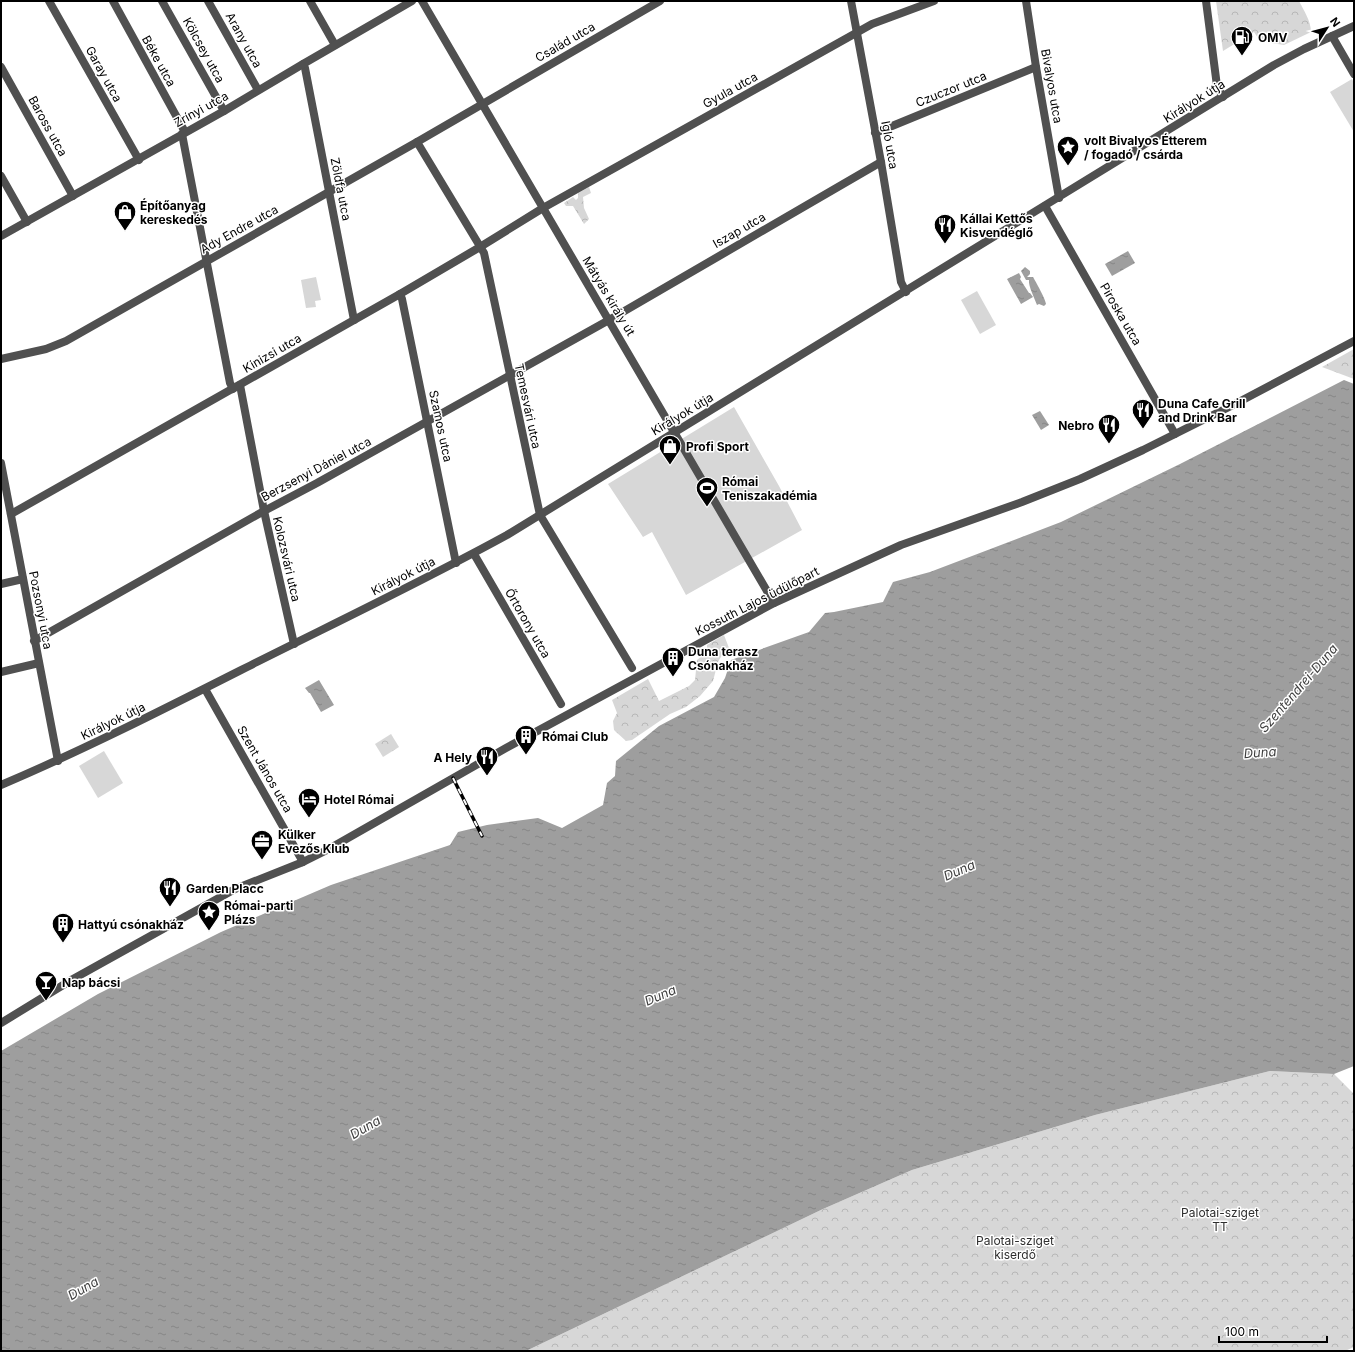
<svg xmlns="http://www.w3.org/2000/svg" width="1355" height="1352" font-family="Inter,sans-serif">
	<defs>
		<pattern id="forest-crowns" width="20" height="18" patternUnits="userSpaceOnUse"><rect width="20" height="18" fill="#d7d7d7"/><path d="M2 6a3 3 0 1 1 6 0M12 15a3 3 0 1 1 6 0" fill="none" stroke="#b7b7b7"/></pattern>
		<pattern id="water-ripples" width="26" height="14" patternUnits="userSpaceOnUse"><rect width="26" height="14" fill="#9e9e9e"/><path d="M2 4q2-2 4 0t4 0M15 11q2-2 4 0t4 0" fill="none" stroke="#868686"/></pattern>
	</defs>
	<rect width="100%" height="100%" fill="#fff"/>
	<g fill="#d7d7d7">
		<path d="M1352 79 1354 83V132L1330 92Z"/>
		<path d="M316 277 321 300 315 301 316 307 306 308 301 280Z"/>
		<path d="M977 291 996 325 980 334 961 300Z"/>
		<path d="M734 407 779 486 802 530 686 595 652 532 643 537 608 484Z"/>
		<path d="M104 751 123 783 98 798 79 766Z"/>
	</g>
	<g fill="url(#forest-crowns)">
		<path d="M1216 1H1299C1304 11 1311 21 1311 32L1284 45 1260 41 1254 32 1223 51Z"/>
		<path d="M589 187 591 193 583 197 584 208 589 219 584 224 573 206H566L564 203 573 197 576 200 578 198V193Z"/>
		<path d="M1354 349V379L1322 367Z"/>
		<path d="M724 635 729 648 722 655 718 662 713 681 700 696 686 707 670 714 632 740 626 741 614 730 613 721 617 713 612 700 648 679 659 701 689 686 695 680 697 660 707 652V645Z"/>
		<path d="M391 734 399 747 383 757 375 744Z"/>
		<path d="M1270 1071 1334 1074 1354 1094V1347L1345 1351H526L823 1209 912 1170 1095 1115Z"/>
	</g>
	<g fill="url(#water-ripples)">
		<path d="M1128 251 1135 263 1112 276 1105 264Z"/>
		<path d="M1025 267 1030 271V274L1027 277H1033C1036 282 1046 300 1046 304L1044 306 1039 304 1037 305C1035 299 1028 286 1029 280H1026L1021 271Z"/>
		<path d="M1019 273 1021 277 1020 279 1029 293H1030L1033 297 1021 304 1007 279Z"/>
		<path d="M1344 380 1354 384V1066L1334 1074 1270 1071 1095 1115 912 1170 823 1209 526 1351H1V1051L98 994 221 932 331 885 450 845 458 832 487 825 538 818 562 828 603 805 607 783 615 776 616 761 659 726 714 697 725 678 731 660 809 632 825 613 834 612 883 602 893 582 930 572 1061 522 1180 464Z"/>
		<path d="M1040 411 1049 425 1041 430 1032 415Z"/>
		<path d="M319 680 334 705 321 712 310 693H309L305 688Z"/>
	</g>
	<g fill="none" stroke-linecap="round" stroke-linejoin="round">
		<g stroke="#505050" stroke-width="8">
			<path d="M49 1 139 160"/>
			<path d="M113 1 185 132"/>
			<path d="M162 1 224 111"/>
			<path d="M208 1 258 90"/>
			<path d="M310 1 335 45"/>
			<path d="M422 1 774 603"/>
			<path d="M851 1 881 162 901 282 906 292"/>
			<path d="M1026 1 1036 67 1059 198"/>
			<path d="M1206 1 1217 86 1223 97"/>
			<path d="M1332 36 1354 74"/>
			<path d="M303 64 305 68 354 320"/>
			<path d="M1 67 73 196"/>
			<path d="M875 133 1036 67"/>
			<path d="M182 134 230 383 233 389"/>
			<path d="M417 142 484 253 540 515 632 668"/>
			<path d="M1 176 27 222"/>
			<path d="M1045 206 1175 434"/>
			<path d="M1 236 224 111 303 64 412 1"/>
			<path d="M400 294 402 299 456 563"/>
			<path d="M1 359 46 349 66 341 417 142 660 1"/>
			<path d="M240 385 264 511 294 644"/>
			<path d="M1 463 58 761"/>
			<path d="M11 514 400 294 480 247 543 208 856 33 872 24 934 1"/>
			<path d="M474 554 561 704"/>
			<path d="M1 584 23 579"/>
			<path d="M34 641 264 511 317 483 609 320 881 162"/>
			<path d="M1 672 39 663"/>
			<path d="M205 689 303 862"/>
			<path d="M1 785C88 748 172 705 257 662 341 620 425 580 507 535L1274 65 1304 49 1354 26"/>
			<path d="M1 1023 73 979 235 889 303 862 327 850 506 748 774 603 901 545 1022 502 1080 479 1143 450 1235 404 1354 341"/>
		</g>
		<g stroke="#000" stroke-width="3.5">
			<path id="rail" d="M453 778 482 836"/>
		</g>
		<use href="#rail" stroke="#fff" stroke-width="2" stroke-dasharray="6" stroke-linecap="butt"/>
	</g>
	<defs>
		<g id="fuel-pin" transform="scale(1.15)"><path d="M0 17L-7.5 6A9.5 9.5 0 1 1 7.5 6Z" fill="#000" stroke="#fff"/><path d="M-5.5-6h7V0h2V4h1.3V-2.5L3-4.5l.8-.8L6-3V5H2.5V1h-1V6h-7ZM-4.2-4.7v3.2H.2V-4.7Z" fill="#fff"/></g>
		<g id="sight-pin" transform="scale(1.15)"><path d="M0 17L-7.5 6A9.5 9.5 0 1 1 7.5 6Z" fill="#000" stroke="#fff"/><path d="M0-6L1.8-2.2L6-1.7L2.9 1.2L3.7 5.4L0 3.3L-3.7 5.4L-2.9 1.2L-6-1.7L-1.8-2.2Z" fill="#fff"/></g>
		<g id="shop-pin" transform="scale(1.15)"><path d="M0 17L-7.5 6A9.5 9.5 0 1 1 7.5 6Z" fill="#000" stroke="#fff"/><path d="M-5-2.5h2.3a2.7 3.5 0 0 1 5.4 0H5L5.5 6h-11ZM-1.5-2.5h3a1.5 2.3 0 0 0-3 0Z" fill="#fff"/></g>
		<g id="restaurant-pin" transform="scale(1.15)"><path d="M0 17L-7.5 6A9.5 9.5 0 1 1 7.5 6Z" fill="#000" stroke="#fff"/><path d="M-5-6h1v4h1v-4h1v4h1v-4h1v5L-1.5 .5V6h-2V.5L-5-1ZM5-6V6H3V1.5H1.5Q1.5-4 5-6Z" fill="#fff"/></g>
		<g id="stadium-pin" transform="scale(1.15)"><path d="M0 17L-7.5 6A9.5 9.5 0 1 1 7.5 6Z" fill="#000" stroke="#fff"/><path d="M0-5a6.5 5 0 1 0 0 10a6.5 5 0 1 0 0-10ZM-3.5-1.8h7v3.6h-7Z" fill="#fff"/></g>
		<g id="building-pin" transform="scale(1.15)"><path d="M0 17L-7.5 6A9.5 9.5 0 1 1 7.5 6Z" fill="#000" stroke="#fff"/><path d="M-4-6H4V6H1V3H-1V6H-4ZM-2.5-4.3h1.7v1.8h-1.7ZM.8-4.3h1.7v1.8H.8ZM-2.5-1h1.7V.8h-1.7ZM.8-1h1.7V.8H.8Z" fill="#fff"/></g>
		<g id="hotel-pin" transform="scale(1.15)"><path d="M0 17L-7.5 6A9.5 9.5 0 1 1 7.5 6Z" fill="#000" stroke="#fff"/><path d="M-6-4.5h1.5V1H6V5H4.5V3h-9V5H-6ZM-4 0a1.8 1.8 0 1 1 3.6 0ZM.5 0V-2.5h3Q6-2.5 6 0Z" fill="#fff"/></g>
		<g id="office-pin" transform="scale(1.15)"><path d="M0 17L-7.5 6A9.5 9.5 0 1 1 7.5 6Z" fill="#000" stroke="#fff"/><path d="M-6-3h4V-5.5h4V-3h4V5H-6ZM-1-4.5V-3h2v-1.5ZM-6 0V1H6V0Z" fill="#fff"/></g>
		<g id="bar-pin" transform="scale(1.15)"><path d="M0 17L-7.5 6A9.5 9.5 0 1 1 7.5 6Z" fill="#000" stroke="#fff"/><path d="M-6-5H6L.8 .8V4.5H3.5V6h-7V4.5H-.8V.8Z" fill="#fff"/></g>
	</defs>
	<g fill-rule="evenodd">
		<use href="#fuel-pin" x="1242" y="37"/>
		<use href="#sight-pin" x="1068" y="147"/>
		<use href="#shop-pin" x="125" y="212"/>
		<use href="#restaurant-pin" x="945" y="225"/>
		<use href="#restaurant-pin" x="1143" y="410"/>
		<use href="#restaurant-pin" x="1109" y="425"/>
		<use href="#shop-pin" x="670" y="446"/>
		<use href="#stadium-pin" x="707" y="488"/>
		<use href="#building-pin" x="673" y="658"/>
		<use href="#building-pin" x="526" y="736"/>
		<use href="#restaurant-pin" x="487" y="757"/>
		<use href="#hotel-pin" x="309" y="799"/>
		<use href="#office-pin" x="262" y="841"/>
		<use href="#restaurant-pin" x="170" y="888"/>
		<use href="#sight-pin" x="209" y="912"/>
		<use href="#building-pin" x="63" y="924"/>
		<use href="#bar-pin" x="46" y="982"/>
	</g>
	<g text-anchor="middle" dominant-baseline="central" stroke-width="3" stroke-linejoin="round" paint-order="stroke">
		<g font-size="12" font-weight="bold" fill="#000" stroke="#fff" text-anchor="start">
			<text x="1258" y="37">OMV</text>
			<text x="1084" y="140">volt Bivalyos Étterem<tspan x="1084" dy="14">/ fogadó / csárda</tspan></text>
			<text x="140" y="205">Építőanyag<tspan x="140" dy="14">kereskedés</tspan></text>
			<text x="960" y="218">Kállai Kettős<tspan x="960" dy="14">Kisvendéglő</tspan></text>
			<text x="1158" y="403">Duna Cafe Grill<tspan x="1158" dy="14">and Drink Bar</tspan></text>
			<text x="1094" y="425" text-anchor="end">Nebro</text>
			<text x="686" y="446">Profi Sport</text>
			<text x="722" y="481">Római<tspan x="722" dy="14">Teniszakadémia</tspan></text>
			<text x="688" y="651">Duna terasz<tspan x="688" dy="14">Csónakház</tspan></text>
			<text x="542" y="736">Római Club</text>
			<text x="472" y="757" text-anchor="end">A Hely</text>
			<text x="324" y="799">Hotel Római</text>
			<text x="278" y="834">Külker<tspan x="278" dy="14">Evezős Klub</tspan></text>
			<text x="186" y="888">Garden Placc</text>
			<text x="224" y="905">Római-parti<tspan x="224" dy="14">Plázs</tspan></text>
			<text x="78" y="924">Hattyú csónakház</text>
			<text x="62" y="982">Nap bácsi</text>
		</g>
		<g font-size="12" fill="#000" stroke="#fff">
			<text transform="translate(244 40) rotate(61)">Arany utca</text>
			<text transform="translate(565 42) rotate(-30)">Család utca</text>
			<text transform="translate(204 50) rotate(61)">Kölcsey utca</text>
			<text transform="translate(159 61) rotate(61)">Béke utca</text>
			<text transform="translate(104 74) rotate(61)">Garay utca</text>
			<text transform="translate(1052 86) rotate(80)">Bivalyos utca</text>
			<text transform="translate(951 89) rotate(-22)">Czuczor utca</text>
			<text transform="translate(730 90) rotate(-29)">Gyula utca</text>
			<text transform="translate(1194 101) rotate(-32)">Királyok útja</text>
			<text transform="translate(201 109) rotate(-29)">Zrínyi utca</text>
			<text transform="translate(48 126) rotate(61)">Baross utca</text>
			<text transform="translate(890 145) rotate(80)">Igló utca</text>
			<text transform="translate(341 189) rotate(79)">Zöldfa utca</text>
			<text transform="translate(239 229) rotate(-29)">Ady Endre utca</text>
			<text transform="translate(739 230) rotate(-30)">Iszap utca</text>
			<text transform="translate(609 296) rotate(59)">Mátyás király út</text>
			<text transform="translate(1121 314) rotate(60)">Piroska utca</text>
			<text transform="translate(272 353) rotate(-30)">Kinizsi utca</text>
			<text transform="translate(528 406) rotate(78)">Temesvári utca</text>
			<text transform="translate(682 414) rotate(-31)">Királyok útja</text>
			<text transform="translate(441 426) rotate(78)">Szamos utca</text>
			<text transform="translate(316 469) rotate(-28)">Berzsenyi Dániel utca</text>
			<text transform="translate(287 559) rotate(77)">Kolozsvári utca</text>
			<text transform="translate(403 576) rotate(-27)">Királyok útja</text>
			<text transform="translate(757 601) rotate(-27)">Kossuth Lajos üdülőpart</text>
			<text transform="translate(41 610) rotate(79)">Pozsonyi utca</text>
			<text transform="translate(528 623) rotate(60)">Őrtorony utca</text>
			<text transform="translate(113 721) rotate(-26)">Királyok útja</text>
			<text transform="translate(265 769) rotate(60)">Szent János utca</text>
		</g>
		<g font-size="12" fill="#2e2e2e" stroke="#fff">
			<text x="1220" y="1212">Palotai-sziget<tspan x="1220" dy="14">TT</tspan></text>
			<text x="1015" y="1240">Palotai-sziget<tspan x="1015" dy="14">kiserdő</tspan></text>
		</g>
		<g font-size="13" font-style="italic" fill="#3f3f3f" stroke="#fff">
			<text transform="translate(1298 688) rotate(-49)">Szentendrei-Duna</text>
			<text transform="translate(1260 752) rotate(-4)">Duna</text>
			<text transform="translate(959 870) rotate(-23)">Duna</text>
			<text transform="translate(660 995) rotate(-23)">Duna</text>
			<text transform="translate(365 1127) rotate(-30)">Duna</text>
			<text transform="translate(83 1288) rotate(-30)">Duna</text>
		</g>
	</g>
	<rect width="1355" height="1352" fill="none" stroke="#000000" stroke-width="4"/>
	<g transform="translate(1327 28) rotate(54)" stroke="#ffffff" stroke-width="3" paint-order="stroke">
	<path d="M0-3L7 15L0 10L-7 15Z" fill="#000000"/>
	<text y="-6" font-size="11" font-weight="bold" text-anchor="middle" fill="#000000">N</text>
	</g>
	<path d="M1219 1336v6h108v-6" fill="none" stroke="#000000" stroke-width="2"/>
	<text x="1225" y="1336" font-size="12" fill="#000000" stroke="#ffffff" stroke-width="3" paint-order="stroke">100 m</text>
</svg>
